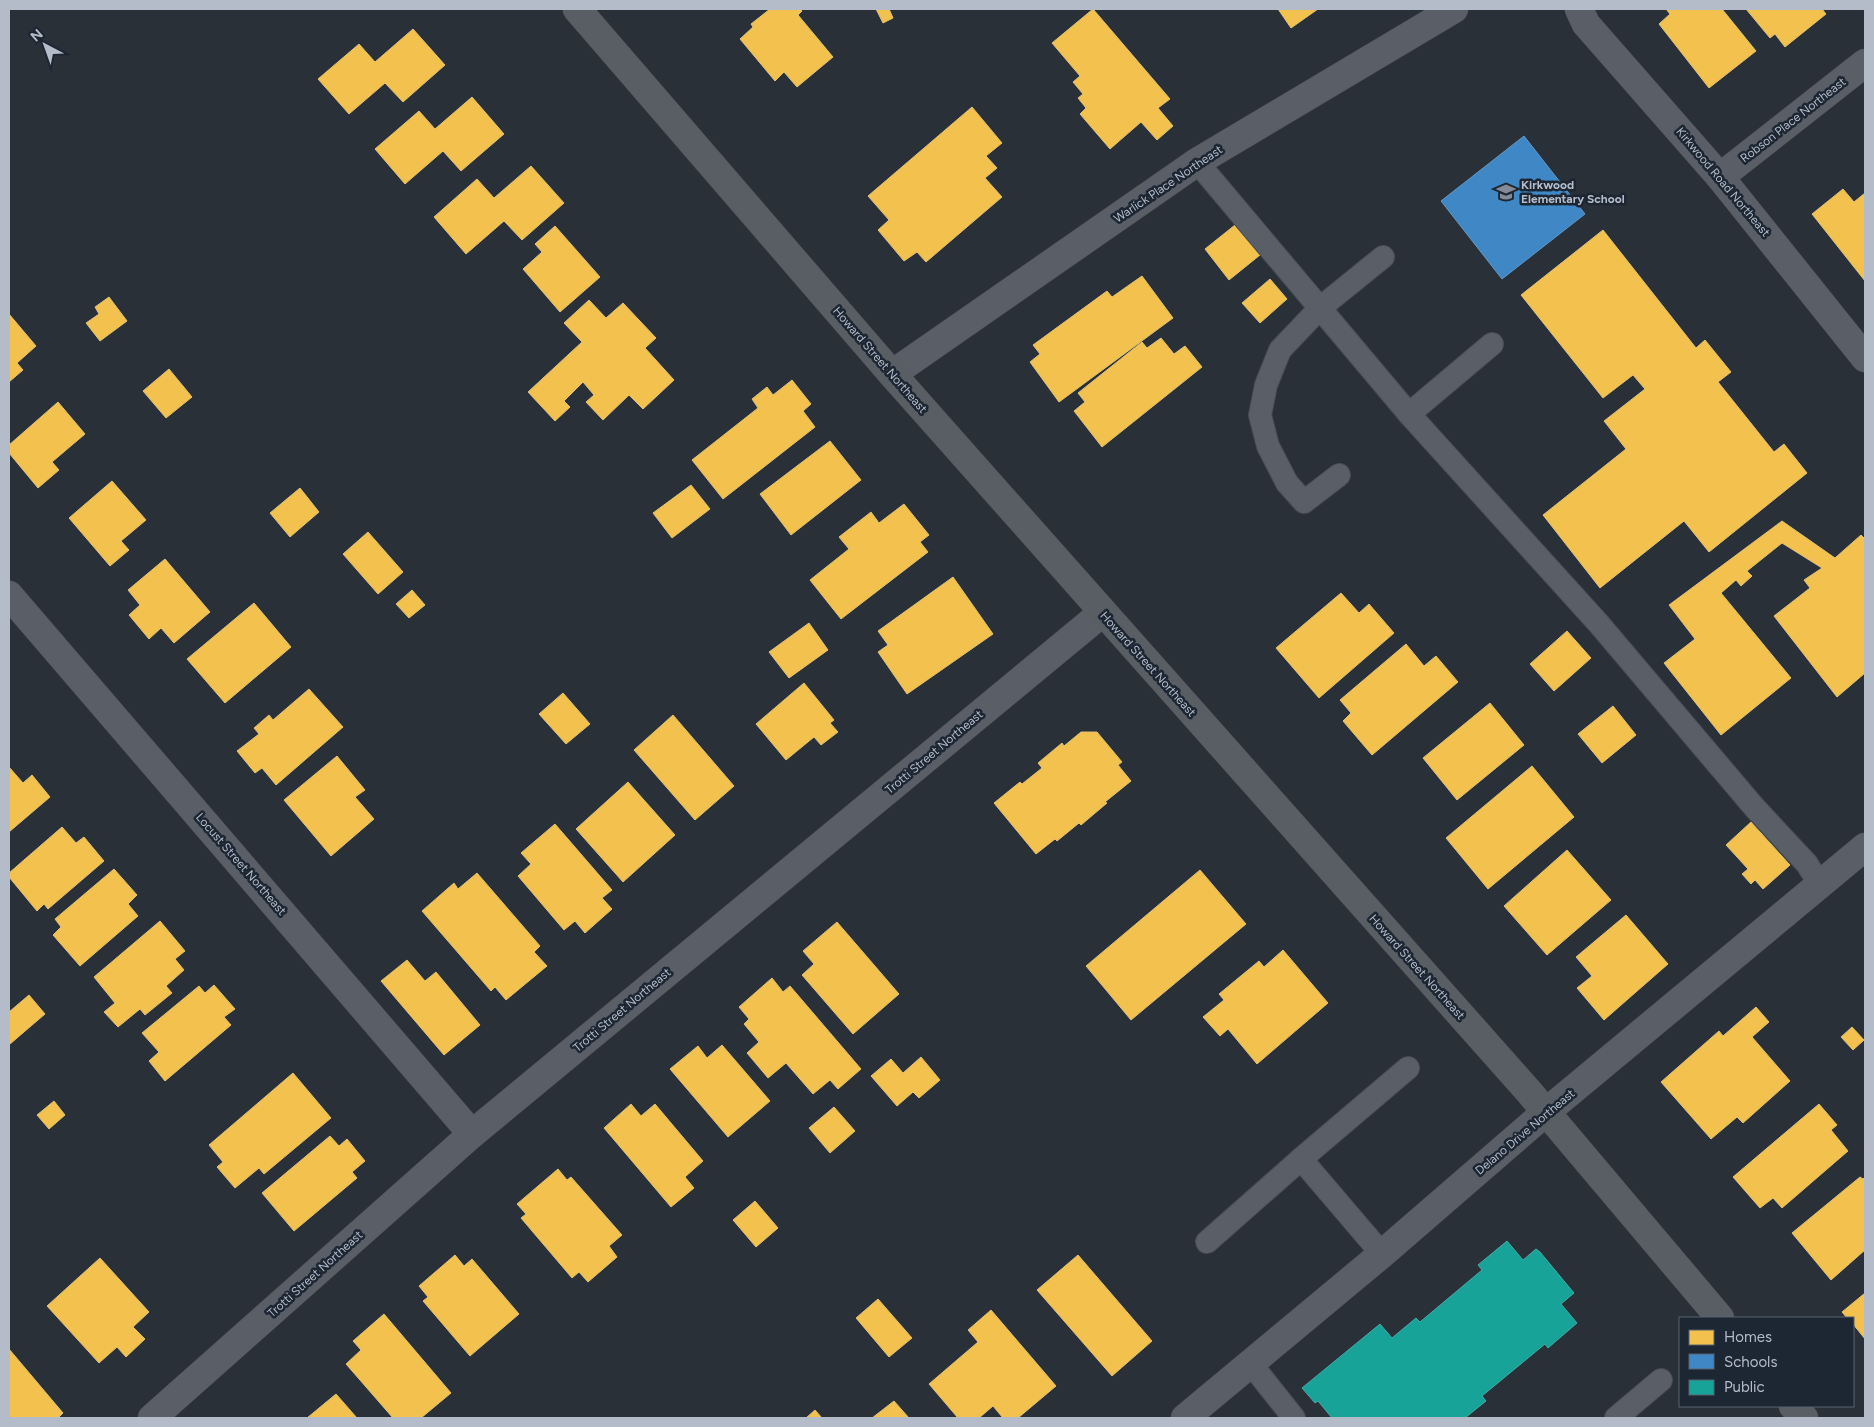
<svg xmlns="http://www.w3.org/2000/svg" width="1874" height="1427" font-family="Figtree,sans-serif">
	<rect width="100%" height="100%" fill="#2a3038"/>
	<g fill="#f2c14e" stroke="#dfc073">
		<path d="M770 9H800L802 11 798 15 833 57 797 87 784 72 775 81 740 39 753 27 751 24Z"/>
		<path d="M876 9H889L893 18 883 23Z"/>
		<path d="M1093 9 1170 99 1158 108 1173 126 1157 140 1141 122 1110 149 1080 114 1086 108 1078 98 1083 94 1073 82 1080 76 1052 43Z"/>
		<path d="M1278 9H1318L1291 28Z"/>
		<path d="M1666 9H1722L1756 51 1709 88 1659 24 1670 14Z"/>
		<path d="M1746 9H1822L1826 14 1785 47 1775 34 1770 38Z"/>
		<path d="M413 29 445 65 403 102 385 83 349 114 318 79 359 44 375 62Z"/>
		<path d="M472 97 504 134 461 171 443 151 405 184 375 149 419 111 435 129Z"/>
		<path d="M972 107 1002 143 986 156 997 168 985 178 1002 197 926 262 917 252 904 261 878 230 889 220 868 196Z"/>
		<path d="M531 166 564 203 522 240 504 221 466 254 434 217 477 179 494 198Z"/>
		<path d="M1843 189 1854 202 1865 193V281L1812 214Z"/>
		<path d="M1235 225 1260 255 1229 280 1205 249Z"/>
		<path d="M555 226 600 277 560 312 523 269 542 252 535 244Z"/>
		<path d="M1603 230 1696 348 1705 340 1731 372 1718 382 1774 452 1784 444 1807 473 1709 552 1684 521 1600 588 1543 515 1626 449 1604 421 1645 389 1633 375 1603 398 1521 295Z"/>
		<path d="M1142 276 1173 318 1059 402 1030 362 1040 354 1033 345 1107 291 1112 297Z"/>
		<path d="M1270 279 1287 299 1260 323 1242 303Z"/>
		<path d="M109 297 127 321 100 341 86 323 99 314 95 307Z"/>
		<path d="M589 300 606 318 623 303 656 338 645 348 674 380 643 409 629 395 603 420 586 402 594 395 583 382 564 401 570 407 555 421 528 392 582 342 564 323Z"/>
		<path d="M9 314 36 346 17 363 23 370 9 382Z"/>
		<path d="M1161 338 1174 354 1185 346 1202 367 1102 447 1074 411 1085 402 1078 393 1142 342 1147 348Z"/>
		<path d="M169 369 192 397 166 418 143 391Z"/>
		<path d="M792 380 811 404 803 411 815 427 723 499 692 460 758 408 752 399 767 387 773 395Z"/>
		<path d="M58 402 85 434 52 462 59 470 38 488 9 453V445Z"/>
		<path d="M830 441 861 480 791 535 760 494Z"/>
		<path d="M112 481 146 520 121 541 129 550 110 566 69 518Z"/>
		<path d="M691 485 710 509 672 538 653 513Z"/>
		<path d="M300 488 319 512 290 537 270 513Z"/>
		<path d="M904 504 929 535 920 542 928 552 841 619 810 580 849 549 839 537 871 512 879 523Z"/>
		<path d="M1782 521 1835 558 1861 535 1865 539V673L1837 697 1774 616 1810 588 1804 580 1822 568 1782 543 1747 571 1752 576 1741 586 1736 580 1721 593 1791 678 1721 735 1664 663 1695 639 1669 605Z"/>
		<path d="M368 532 403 572 378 594 343 554Z"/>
		<path d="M165 559 210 612 174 643 161 628 149 639 129 615 140 605 128 590Z"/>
		<path d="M953 577 993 634 907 694 878 652 888 645 878 631Z"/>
		<path d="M412 590 425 605 409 618 396 604Z"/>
		<path d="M1341 593 1359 613 1369 604 1394 633 1319 698 1276 648Z"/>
		<path d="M254 603 291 647 225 703 187 659Z"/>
		<path d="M809 623 828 650 789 678 769 652Z"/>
		<path d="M1567 631 1591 658 1554 691 1530 664Z"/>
		<path d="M1406 644 1424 666 1436 656 1458 682 1372 755 1343 721 1351 713 1340 700Z"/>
		<path d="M804 683 834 720 830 723 838 732 821 745 814 737 786 760 756 724Z"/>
		<path d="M309 689 343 727 276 785 262 768 255 773 237 751 259 734 254 728 269 715 273 720Z"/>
		<path d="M563 693 590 724 566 744 539 714Z"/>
		<path d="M1490 703 1524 745 1457 800 1423 758Z"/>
		<path d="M1613 706 1636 735 1602 763 1578 734Z"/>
		<path d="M673 715 734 786 695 820 634 750Z"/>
		<path d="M1081 732H1097L1122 762 1118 765 1131 781 1105 802 1107 803 1081 825 1079 823 1057 841 1055 839 1036 854 994 803 1020 782 1022 784 1042 768 1038 763 1062 743 1064 746Z"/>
		<path d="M337 756 365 790 355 797 374 819 331 856 284 800Z"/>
		<path d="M1532 766 1574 817 1488 889 1446 838Z"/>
		<path d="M9 767 23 783 32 775 50 797 9 832Z"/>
		<path d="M628 782 675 835 623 882 576 829Z"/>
		<path d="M1751 822 1790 865 1763 889 1755 880 1751 884 1742 874 1748 869 1726 845Z"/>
		<path d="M555 824 612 890 602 898 612 909 585 933 575 921 564 930 518 876 531 864 521 853Z"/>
		<path d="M62 827 76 843 84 837 104 861 48 909 44 904 37 911 9 877V873Z"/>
		<path d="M1567 850 1611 900 1547 955 1504 906Z"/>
		<path d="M114 869 137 895 128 904 138 916 80 966 53 935 61 927 55 919Z"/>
		<path d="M1200 870 1246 924 1131 1020 1086 966Z"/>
		<path d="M477 873 540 946 534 952 547 966 506 1000 495 987 491 991 422 911 454 883 458 889Z"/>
		<path d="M1626 915 1668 964 1604 1020 1577 988 1592 976 1576 957Z"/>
		<path d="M160 921 185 951 175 959 184 970 166 986 172 993 145 1015 140 1009 118 1027 104 1012 115 1003 94 977Z"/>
		<path d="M837 922 899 994 853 1034 802 975 814 964 803 951Z"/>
		<path d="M1283 950 1328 1003 1257 1064 1228 1029 1220 1036 1203 1017 1224 1000 1219 994 1259 961 1264 967Z"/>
		<path d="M407 960 425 981 436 972 480 1025 444 1055 381 981Z"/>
		<path d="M772 978 783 992 790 986 861 1069 838 1089 830 1080 813 1094 786 1063 768 1078 747 1053 759 1042 744 1024 749 1019 739 1007Z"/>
		<path d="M214 985 235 1009 224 1017 231 1025 165 1081 149 1061 159 1052 142 1033 199 986 205 993Z"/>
		<path d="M29 995 45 1014 10 1044 9 1042V1012Z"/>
		<path d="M1756 1007 1769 1022 1752 1037 1790 1081 1743 1123 1737 1117 1711 1139 1661 1082 1719 1031 1723 1036Z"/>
		<path d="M1852 1027 1864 1040 1853 1050 1841 1037Z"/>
		<path d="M722 1045 770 1101 728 1137 670 1069 698 1046 707 1058Z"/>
		<path d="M921 1057 940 1080 919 1098 913 1092 897 1106 871 1076 891 1059 903 1073Z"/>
		<path d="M293 1073 331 1118 264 1174 259 1168 235 1188 217 1167 223 1162 209 1145Z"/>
		<path d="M54 1101 65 1115 49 1129 37 1115Z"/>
		<path d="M631 1104 641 1116 655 1104 703 1161 685 1177 694 1188 671 1207 604 1128Z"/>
		<path d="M1819 1104 1837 1125 1831 1130 1848 1151 1782 1208 1773 1198 1760 1208 1733 1177Z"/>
		<path d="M834 1107 855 1131 830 1153 809 1128Z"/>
		<path d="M330 1136 339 1146 347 1139 365 1161 352 1172 357 1178 294 1231 262 1193Z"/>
		<path d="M558 1169 567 1180 571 1177 622 1235 609 1246 617 1257 588 1282 579 1272 572 1278 521 1218 526 1214 517 1204Z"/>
		<path d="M1860 1177 1863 1179 1865 1177V1250L1831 1280 1792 1233Z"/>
		<path d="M755 1201 778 1228 756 1247 733 1220Z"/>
		<path d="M455 1255 464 1266 472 1259 519 1314 470 1356 423 1301 428 1297 419 1286Z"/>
		<path d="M1078 1255 1152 1341 1112 1376 1037 1290Z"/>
		<path d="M100 1258 149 1312 133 1327 145 1339 126 1357 117 1347 99 1363 47 1306Z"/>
		<path d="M1865 1293V1339L1853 1324V1318H1847L1842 1312Z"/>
		<path d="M878 1299 912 1338 889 1357 856 1318Z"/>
		<path d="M991 1310 1056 1386 1018 1418H1003L993 1406 979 1418H958L929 1384 978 1342 968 1330Z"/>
		<path d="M384 1314 451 1393 421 1418H393L346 1364 361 1350 353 1341Z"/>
		<path d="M9 1349 63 1413 58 1418H9Z"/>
		<path d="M336 1394 357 1418H307Z"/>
		<path d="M894 1401 909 1418H872Z"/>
		<path d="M815 1410 822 1418H806Z"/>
	</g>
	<path fill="#3f88c5" stroke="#6298c6" d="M1524 136 1585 214 1502 279 1441 201Z"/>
	<path fill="#17a398" stroke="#46aaa7" d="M1507 1241 1523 1260 1536 1249 1540 1252 1574 1293 1561 1304 1577 1323 1548 1348 1545 1344 1482 1396 1486 1401 1465 1418H1332L1318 1401 1315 1403 1302 1388 1380 1324 1392 1338 1416 1318 1420 1322 1482 1270 1478 1265Z"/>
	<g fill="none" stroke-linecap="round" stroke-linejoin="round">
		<g stroke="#484c53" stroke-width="24">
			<g id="lane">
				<path d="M1197 162 1409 414 1599 624 1754 807 1807 864 1820 885"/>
				<path d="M1409 414 1492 344"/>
				<path d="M1339 475 1304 502 1287 483 1268 446 1260 415 1266 385 1280 350 1320 308 1383 257"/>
				<path d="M1207 1242 1301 1159"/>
				<path d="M1382 1254 1301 1159 1408 1068"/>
				<path d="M1251 1364 1294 1418"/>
				<path d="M1616 1418 1661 1380"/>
			</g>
		</g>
		<g stroke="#484c53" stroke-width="29">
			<g id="street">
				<path d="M1579 9 1586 24 1720 177 1865 358"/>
				<path d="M1720 177 1865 63"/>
				<path d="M892 374 1197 162 1454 9"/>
				<path d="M9 595 472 1134"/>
				<path d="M152 1418 472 1134 1102 613"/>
				<path d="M1185 1418 1382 1254 1546 1112 1865 847"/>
			</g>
		</g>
		<g stroke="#484c53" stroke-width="29">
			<g id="secondary">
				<path d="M577 9 892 374 1530 1093 1720 1318"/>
				<path d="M1793 1406 1804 1418"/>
			</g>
		</g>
		<use href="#lane" stroke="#5a5e66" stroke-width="22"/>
		<use href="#street" stroke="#5a5e66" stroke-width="28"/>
		<use href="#secondary" stroke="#595d64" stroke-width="28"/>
	</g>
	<defs>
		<g id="school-bare" transform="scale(1.5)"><path d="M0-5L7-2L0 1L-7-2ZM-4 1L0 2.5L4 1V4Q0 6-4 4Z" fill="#848b96" stroke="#1d2633" stroke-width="2.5" paint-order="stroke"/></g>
	</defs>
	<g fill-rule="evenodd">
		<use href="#school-bare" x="1506" y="192"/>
	</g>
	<g text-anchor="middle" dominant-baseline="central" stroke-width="5" stroke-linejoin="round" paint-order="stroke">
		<g font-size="12" fill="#b4bcc9" stroke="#1d2633">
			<text transform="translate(1793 120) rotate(-38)">Robson Place Northeast</text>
			<text transform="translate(1723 182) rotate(50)">Kirkwood Road Northeast</text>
			<text transform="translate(1168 184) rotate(-34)">Warlick Place Northeast</text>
			<text transform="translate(880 360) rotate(49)">Howard Street Northeast</text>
			<text transform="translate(1148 664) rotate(48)">Howard Street Northeast</text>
			<text transform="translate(934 752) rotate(-40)">Trotti Street Northeast</text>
			<text transform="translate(241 864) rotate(49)">Locust Street Northeast</text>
			<text transform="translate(1417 967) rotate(48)">Howard Street Northeast</text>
			<text transform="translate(622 1010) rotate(-40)">Trotti Street Northeast</text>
			<text transform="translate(1525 1132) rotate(-40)">Delano Drive Northeast</text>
			<text transform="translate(315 1274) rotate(-42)">Trotti Street Northeast</text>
		</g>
		<g font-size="12" font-weight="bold" fill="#b4bcc9" stroke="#1d2633" text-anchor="start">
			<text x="1521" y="185">Kirkwood<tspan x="1521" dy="14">Elementary School</tspan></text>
		</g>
	</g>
	<rect width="1874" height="1427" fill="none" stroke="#b4bcc9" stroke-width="20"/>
	<rect x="1679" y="1317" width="175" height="90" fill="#1d2633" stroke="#59626f"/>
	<rect x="1689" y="1330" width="25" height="15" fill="#f2c14e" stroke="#59626f"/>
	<text x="1724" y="1342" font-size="15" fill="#b4bcc9">Homes</text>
	<rect x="1689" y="1354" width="25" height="15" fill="#3f88c5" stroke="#59626f"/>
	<text x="1724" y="1367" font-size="15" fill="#b4bcc9">Schools</text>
	<rect x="1689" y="1380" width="25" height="15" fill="#17a398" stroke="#59626f"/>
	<text x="1724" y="1392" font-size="15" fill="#b4bcc9">Public</text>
	<g transform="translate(45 45) rotate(319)" stroke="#1d2633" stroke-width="4" paint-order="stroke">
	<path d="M0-4L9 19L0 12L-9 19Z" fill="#b4bcc9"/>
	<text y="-8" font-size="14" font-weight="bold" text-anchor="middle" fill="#b4bcc9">N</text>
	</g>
</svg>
